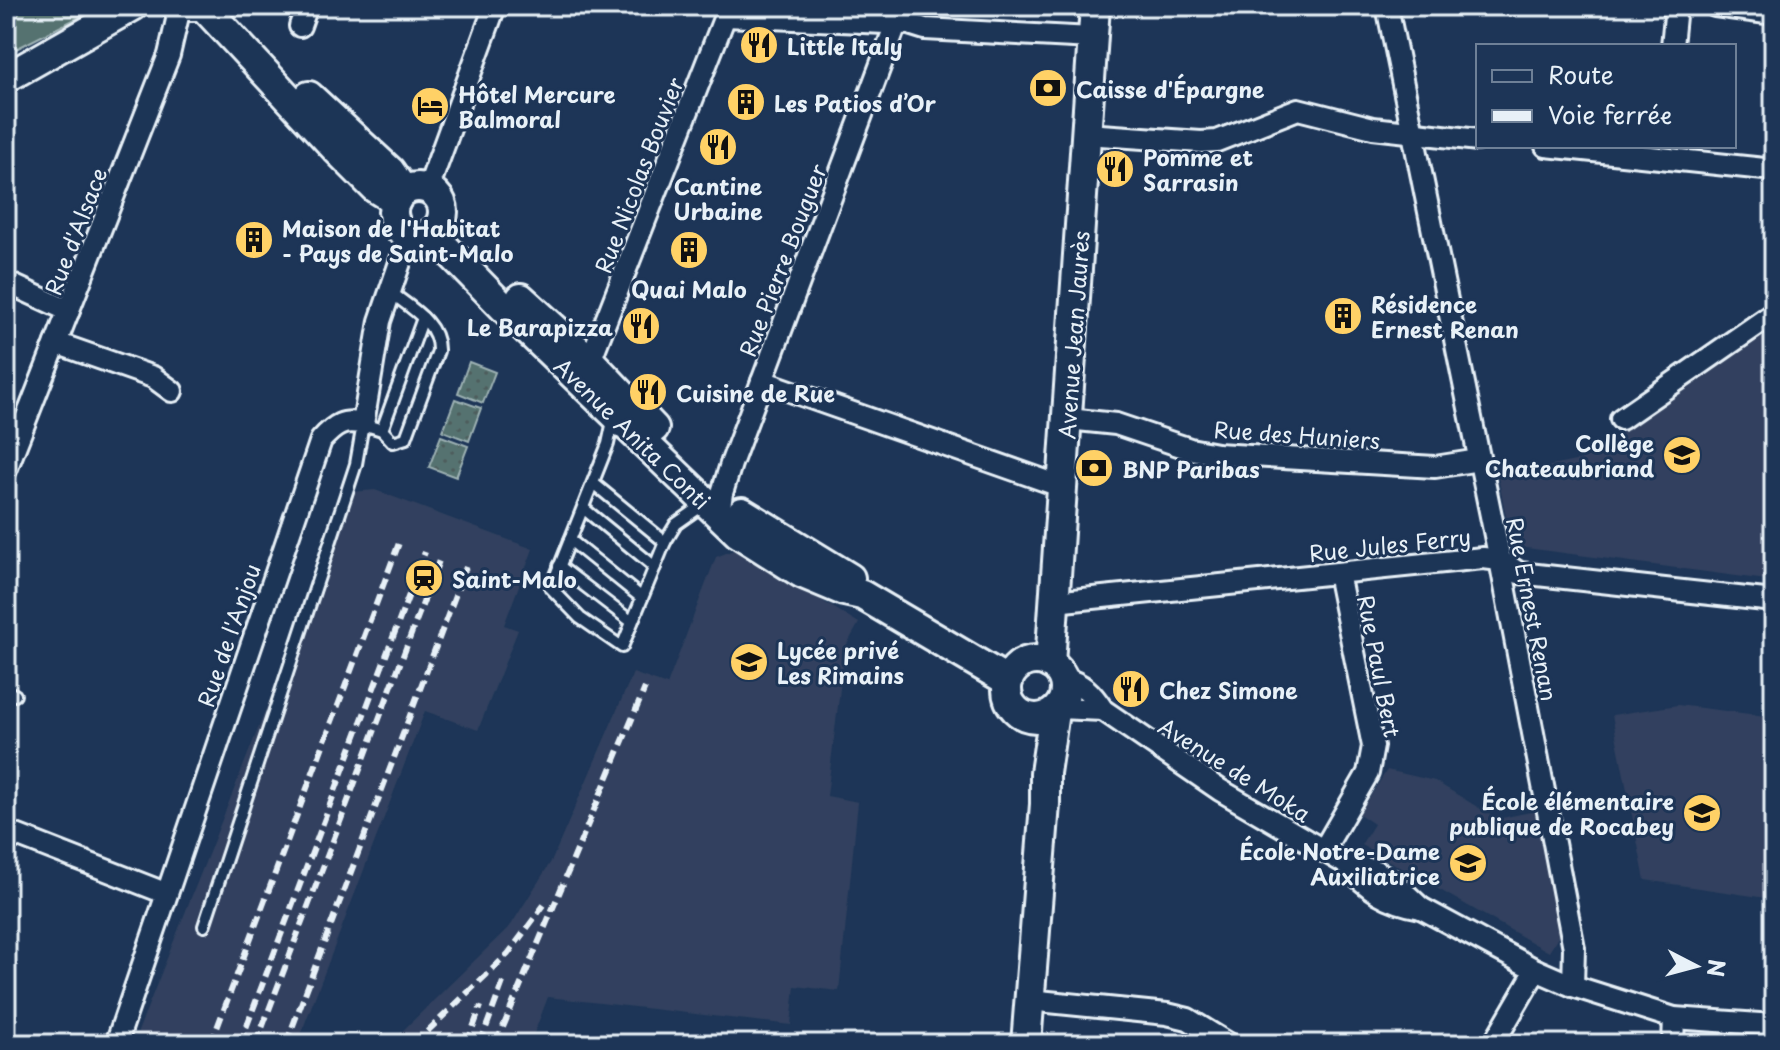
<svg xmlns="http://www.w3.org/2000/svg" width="1780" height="1050" font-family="'Playpen Sans',sans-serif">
	<defs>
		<pattern id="grass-dots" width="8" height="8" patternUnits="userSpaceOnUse" patternTransform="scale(2)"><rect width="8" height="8" fill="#55726f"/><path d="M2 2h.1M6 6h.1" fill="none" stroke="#4d5b5b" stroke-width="1.8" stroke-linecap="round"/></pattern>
	</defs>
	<rect width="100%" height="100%" fill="#1d3557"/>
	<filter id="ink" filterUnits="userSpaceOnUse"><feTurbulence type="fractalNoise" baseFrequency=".0125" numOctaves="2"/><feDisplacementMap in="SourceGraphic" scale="16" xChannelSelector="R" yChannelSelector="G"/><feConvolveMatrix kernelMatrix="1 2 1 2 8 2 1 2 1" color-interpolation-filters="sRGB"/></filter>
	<g filter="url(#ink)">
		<g fill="#31415e">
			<path d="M1774 325V581L1512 546 1498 477 1580 460 1599 450 1706 369Z"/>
			<path d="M375 490 533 549 504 625 518 630 478 730 425 711 297 1044H133L352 492Z"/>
			<path d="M736 549 859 623 845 648 827 796 858 802 839 991 795 986 791 1025 548 997 530 1044H389L511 925 552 860 633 673 667 685 716 557Z"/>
			<path d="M1678 705 1774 717V835L1766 898 1645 880 1612 715Z"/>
			<path d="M1387 770 1435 781 1497 819 1535 811 1560 934 1549 952 1361 845 1374 824 1359 814Z"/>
		</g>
		<g fill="url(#grass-dots)" stroke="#9eb2b4" stroke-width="2">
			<path d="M469 362 495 372 483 403 458 393Z"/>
			<path d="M455 399 481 408 469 441 443 431Z"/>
			<path d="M441 436 468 446 456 477 429 467Z"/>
		</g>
		<path fill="#55726f" stroke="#9eb2b4" stroke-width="2" d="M6 6H101L6 54Z"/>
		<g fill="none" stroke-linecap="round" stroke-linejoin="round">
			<g stroke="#e8f1f8" stroke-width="16">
				<g id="lane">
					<path d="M613 421 608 444 551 588 580 618 622 647 665 542 676 524 703 505"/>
					<path d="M382 430 423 318"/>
					<path d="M593 483 665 542"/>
					<path d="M583 508 655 567"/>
					<path d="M570 540 642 598"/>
					<path d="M559 566 632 622"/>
					<path d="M6 691 15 695"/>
					<path d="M204 926 356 464 363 424 382 430 393 442 406 438 438 351C439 322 409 307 389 291"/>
				</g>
			</g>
			<g stroke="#e8f1f8" stroke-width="26">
				<g id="street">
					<path d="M1387 6 1500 560 1574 948 1573 986"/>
					<path d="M1715 6 1774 14"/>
					<path d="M725 16 909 24 925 29 1092 38"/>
					<path d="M300 26 307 6"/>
					<path d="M1672 46 1676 6"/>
					<path d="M1086 134 1201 142 1217 141 1298 109 1373 128 1478 140"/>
					<path d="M1546 146 1774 170"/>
					<path d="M428 189 495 6"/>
					<path d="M6 282 69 311"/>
					<path d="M56 343 153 377 172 391"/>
					<path d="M590 361 729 6"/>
					<path d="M762 381 1063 487"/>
					<path d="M1068 419 1116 424 1190 449 1217 454 1435 467 1479 460"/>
					<path d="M1621 419 1774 313"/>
					<path d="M6 470 169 55 180 7"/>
					<path d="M719 515 722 493 731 464 896 24"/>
					<path d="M1054 602 1483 558 1500 560 1519 573 1774 601"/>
					<path d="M1062 678C1083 683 1092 693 1103 710L1220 790 1345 863 1376 871 1391 880 1421 908 1536 970 1573 986 1674 1018 1774 1025"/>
					<path d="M1058 708 1103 710"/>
					<path d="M6 831 165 893"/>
					<path d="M1323 851 1368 773 1373 746 1338 573"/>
					<path d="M1345 863C1368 890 1387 902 1421 908"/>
					<path d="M1029 1000 1167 1014 1188 1019 1229 1044"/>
					<path d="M116 1044 321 440C335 425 343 419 363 424L380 321 409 236"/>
					<path d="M1493 1044 1536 970"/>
					<path d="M1673 1044 1674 1018"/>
				</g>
			</g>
			<g stroke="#e8f1f8" stroke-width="34">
				<g id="secondary">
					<path d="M176 6H197"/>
					<path d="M203 6 336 149 375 188 396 201"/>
					<path d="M6 78 133 6"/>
					<path d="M309 96 390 171 404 191"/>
					<circle cx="418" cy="212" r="25"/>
					<path d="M431 233 504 308 738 533 801 573 844 591 862 595 1008 681"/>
					<path d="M521 298 590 361 654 428"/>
					<path d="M742 512 850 578"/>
					<circle cx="1036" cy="689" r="29"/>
					<path d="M1050 664 1095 6"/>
					<path d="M1026 1044 1045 804V773L1054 712"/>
				</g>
			</g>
			<use href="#lane" stroke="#1d3557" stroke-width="10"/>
			<use href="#street" stroke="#1d3557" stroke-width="20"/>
			<use href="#secondary" stroke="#1d3557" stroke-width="28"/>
			<g stroke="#e8f1f8" stroke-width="6" stroke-dasharray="12 6" stroke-linecap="butt">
				<path d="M211 1044 399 543"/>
				<path d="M240 1044 425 552"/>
				<path d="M256 1044 440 558"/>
				<path d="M286 1044 466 567"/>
				<path d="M414 1044 508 954 544 905"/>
				<path d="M449 1044 452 1034"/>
				<path d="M467 1044 481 1006"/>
				<path d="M480 1044 503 982"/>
				<path d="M496 1044 645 688"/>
			</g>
		</g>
	</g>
	<defs>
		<g id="restaurant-disc" transform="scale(2)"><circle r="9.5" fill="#ffd166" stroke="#1d3557"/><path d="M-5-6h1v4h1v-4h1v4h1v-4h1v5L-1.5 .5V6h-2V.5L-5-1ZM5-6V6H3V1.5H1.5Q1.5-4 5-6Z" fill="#111"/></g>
		<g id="bank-disc" transform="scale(2)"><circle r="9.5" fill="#ffd166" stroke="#1d3557"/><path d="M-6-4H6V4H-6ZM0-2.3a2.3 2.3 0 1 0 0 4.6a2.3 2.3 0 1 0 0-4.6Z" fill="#111"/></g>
		<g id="building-disc" transform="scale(2)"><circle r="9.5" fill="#ffd166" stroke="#1d3557"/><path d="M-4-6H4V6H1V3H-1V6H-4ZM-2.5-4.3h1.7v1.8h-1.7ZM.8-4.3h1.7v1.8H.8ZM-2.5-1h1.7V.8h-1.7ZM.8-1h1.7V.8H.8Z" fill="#111"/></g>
		<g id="hotel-disc" transform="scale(2)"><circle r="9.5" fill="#ffd166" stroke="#1d3557"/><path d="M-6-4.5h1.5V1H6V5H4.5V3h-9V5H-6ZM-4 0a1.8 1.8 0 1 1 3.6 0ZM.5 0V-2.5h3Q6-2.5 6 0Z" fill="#111"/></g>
		<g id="school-disc" transform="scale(2)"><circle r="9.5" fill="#ffd166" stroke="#1d3557"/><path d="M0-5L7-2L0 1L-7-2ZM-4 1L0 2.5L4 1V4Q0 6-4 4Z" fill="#111"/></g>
		<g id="station-disc" transform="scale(2)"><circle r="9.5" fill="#ffd166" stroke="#1d3557"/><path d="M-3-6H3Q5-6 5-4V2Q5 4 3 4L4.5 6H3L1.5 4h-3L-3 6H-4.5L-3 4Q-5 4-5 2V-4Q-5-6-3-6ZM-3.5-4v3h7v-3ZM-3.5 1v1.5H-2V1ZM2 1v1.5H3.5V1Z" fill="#111"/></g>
	</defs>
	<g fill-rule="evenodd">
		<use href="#restaurant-disc" x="759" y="45"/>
		<use href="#bank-disc" x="1048" y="88"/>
		<use href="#building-disc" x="746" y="102"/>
		<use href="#hotel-disc" x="430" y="106"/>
		<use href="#restaurant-disc" x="718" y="147"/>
		<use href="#restaurant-disc" x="1115" y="169"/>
		<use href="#building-disc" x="254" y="240"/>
		<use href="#building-disc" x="689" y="250"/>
		<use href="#building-disc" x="1343" y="316"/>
		<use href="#restaurant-disc" x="641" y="326"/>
		<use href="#restaurant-disc" x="648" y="392"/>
		<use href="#school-disc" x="1682" y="455"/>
		<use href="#bank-disc" x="1094" y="468"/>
		<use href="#station-disc" x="424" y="578"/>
		<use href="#school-disc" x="749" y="662"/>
		<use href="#restaurant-disc" x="1131" y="689"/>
		<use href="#school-disc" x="1702" y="813"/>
		<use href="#school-disc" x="1468" y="863"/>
	</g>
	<g text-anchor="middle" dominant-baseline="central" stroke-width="6" stroke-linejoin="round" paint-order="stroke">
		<g font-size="22" font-weight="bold" fill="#e8f1f8" stroke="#1d3557" text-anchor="start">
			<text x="787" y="45">Little Italy</text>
			<text x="1076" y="88">Caisse d'Épargne</text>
			<text x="458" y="93">Hôtel Mercure<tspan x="458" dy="25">Balmoral</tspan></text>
			<text x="774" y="102">Les Patios d’Or</text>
			<text x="1143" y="156">Pomme et<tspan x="1143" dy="25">Sarrasin</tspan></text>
			<text x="718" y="185" text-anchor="middle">Cantine<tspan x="718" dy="25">Urbaine</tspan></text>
			<text x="282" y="227">Maison de l'Habitat<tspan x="282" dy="25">- Pays de Saint-Malo</tspan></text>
			<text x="689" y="288" text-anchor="middle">Quai Malo</text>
			<text x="1371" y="303">Résidence<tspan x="1371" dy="25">Ernest Renan</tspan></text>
			<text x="613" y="326" text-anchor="end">Le Barapizza</text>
			<text x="676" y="392">Cuisine de Rue</text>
			<text x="1654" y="442" text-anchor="end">Collège<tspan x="1654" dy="25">Chateaubriand</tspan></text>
			<text x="1122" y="468">BNP Paribas</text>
			<text x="452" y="578">Saint-Malo</text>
			<text x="777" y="649">Lycée privé<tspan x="777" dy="25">Les Rimains</tspan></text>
			<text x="1159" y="689">Chez Simone</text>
			<text x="1674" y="800" text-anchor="end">École élémentaire<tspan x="1674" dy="25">publique de Rocabey</tspan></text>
			<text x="1440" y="850" text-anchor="end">École Notre-Dame<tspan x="1440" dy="25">Auxiliatrice</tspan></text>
		</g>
		<g font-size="22" fill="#e8f1f8" stroke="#1d3557">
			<text transform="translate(638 175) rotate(-69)">Rue Nicolas Bouvier</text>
			<text transform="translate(75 231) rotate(-69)">Rue d'Alsace</text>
			<text transform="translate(782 260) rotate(-69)">Rue Pierre Bouguer</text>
			<text transform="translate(1073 335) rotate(-86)">Avenue Jean Jaurès</text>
			<text transform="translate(633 433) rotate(44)">Avenue Anita Conti</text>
			<text transform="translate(1297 434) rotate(4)">Rue des Huniers</text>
			<text transform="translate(1390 544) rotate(-6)">Rue Jules Ferry</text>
			<text transform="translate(1533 609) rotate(79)">Rue Ernest Renan</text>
			<text transform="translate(228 635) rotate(-71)">Rue de l'Anjou</text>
			<text transform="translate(1380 666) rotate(79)">Rue Paul Bert</text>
			<text transform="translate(1235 769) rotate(32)">Avenue de Moka</text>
		</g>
	</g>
	<rect width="1780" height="1050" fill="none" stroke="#1d3557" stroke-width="32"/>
	<rect x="16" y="16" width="1748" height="1018" fill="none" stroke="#e8f1f8" stroke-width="3" filter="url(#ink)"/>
	<rect x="1476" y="44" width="260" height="104" fill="#1d3557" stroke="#6e8097" stroke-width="2"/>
	<rect x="1492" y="70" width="40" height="12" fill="#1d3557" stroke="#6e8097" stroke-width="2"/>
	<text x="1548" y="84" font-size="24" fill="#e8f1f8">Route</text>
	<rect x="1492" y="110" width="40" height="12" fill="#e8f1f8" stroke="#6e8097" stroke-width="2"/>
	<text x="1548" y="124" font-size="24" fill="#e8f1f8">Voie ferrée</text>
	<g transform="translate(1696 966) rotate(96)" stroke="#1d3557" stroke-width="6" paint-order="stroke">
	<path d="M0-6L14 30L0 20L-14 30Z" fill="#e8f1f8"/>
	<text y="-12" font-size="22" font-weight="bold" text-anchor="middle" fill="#e8f1f8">N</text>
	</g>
</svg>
